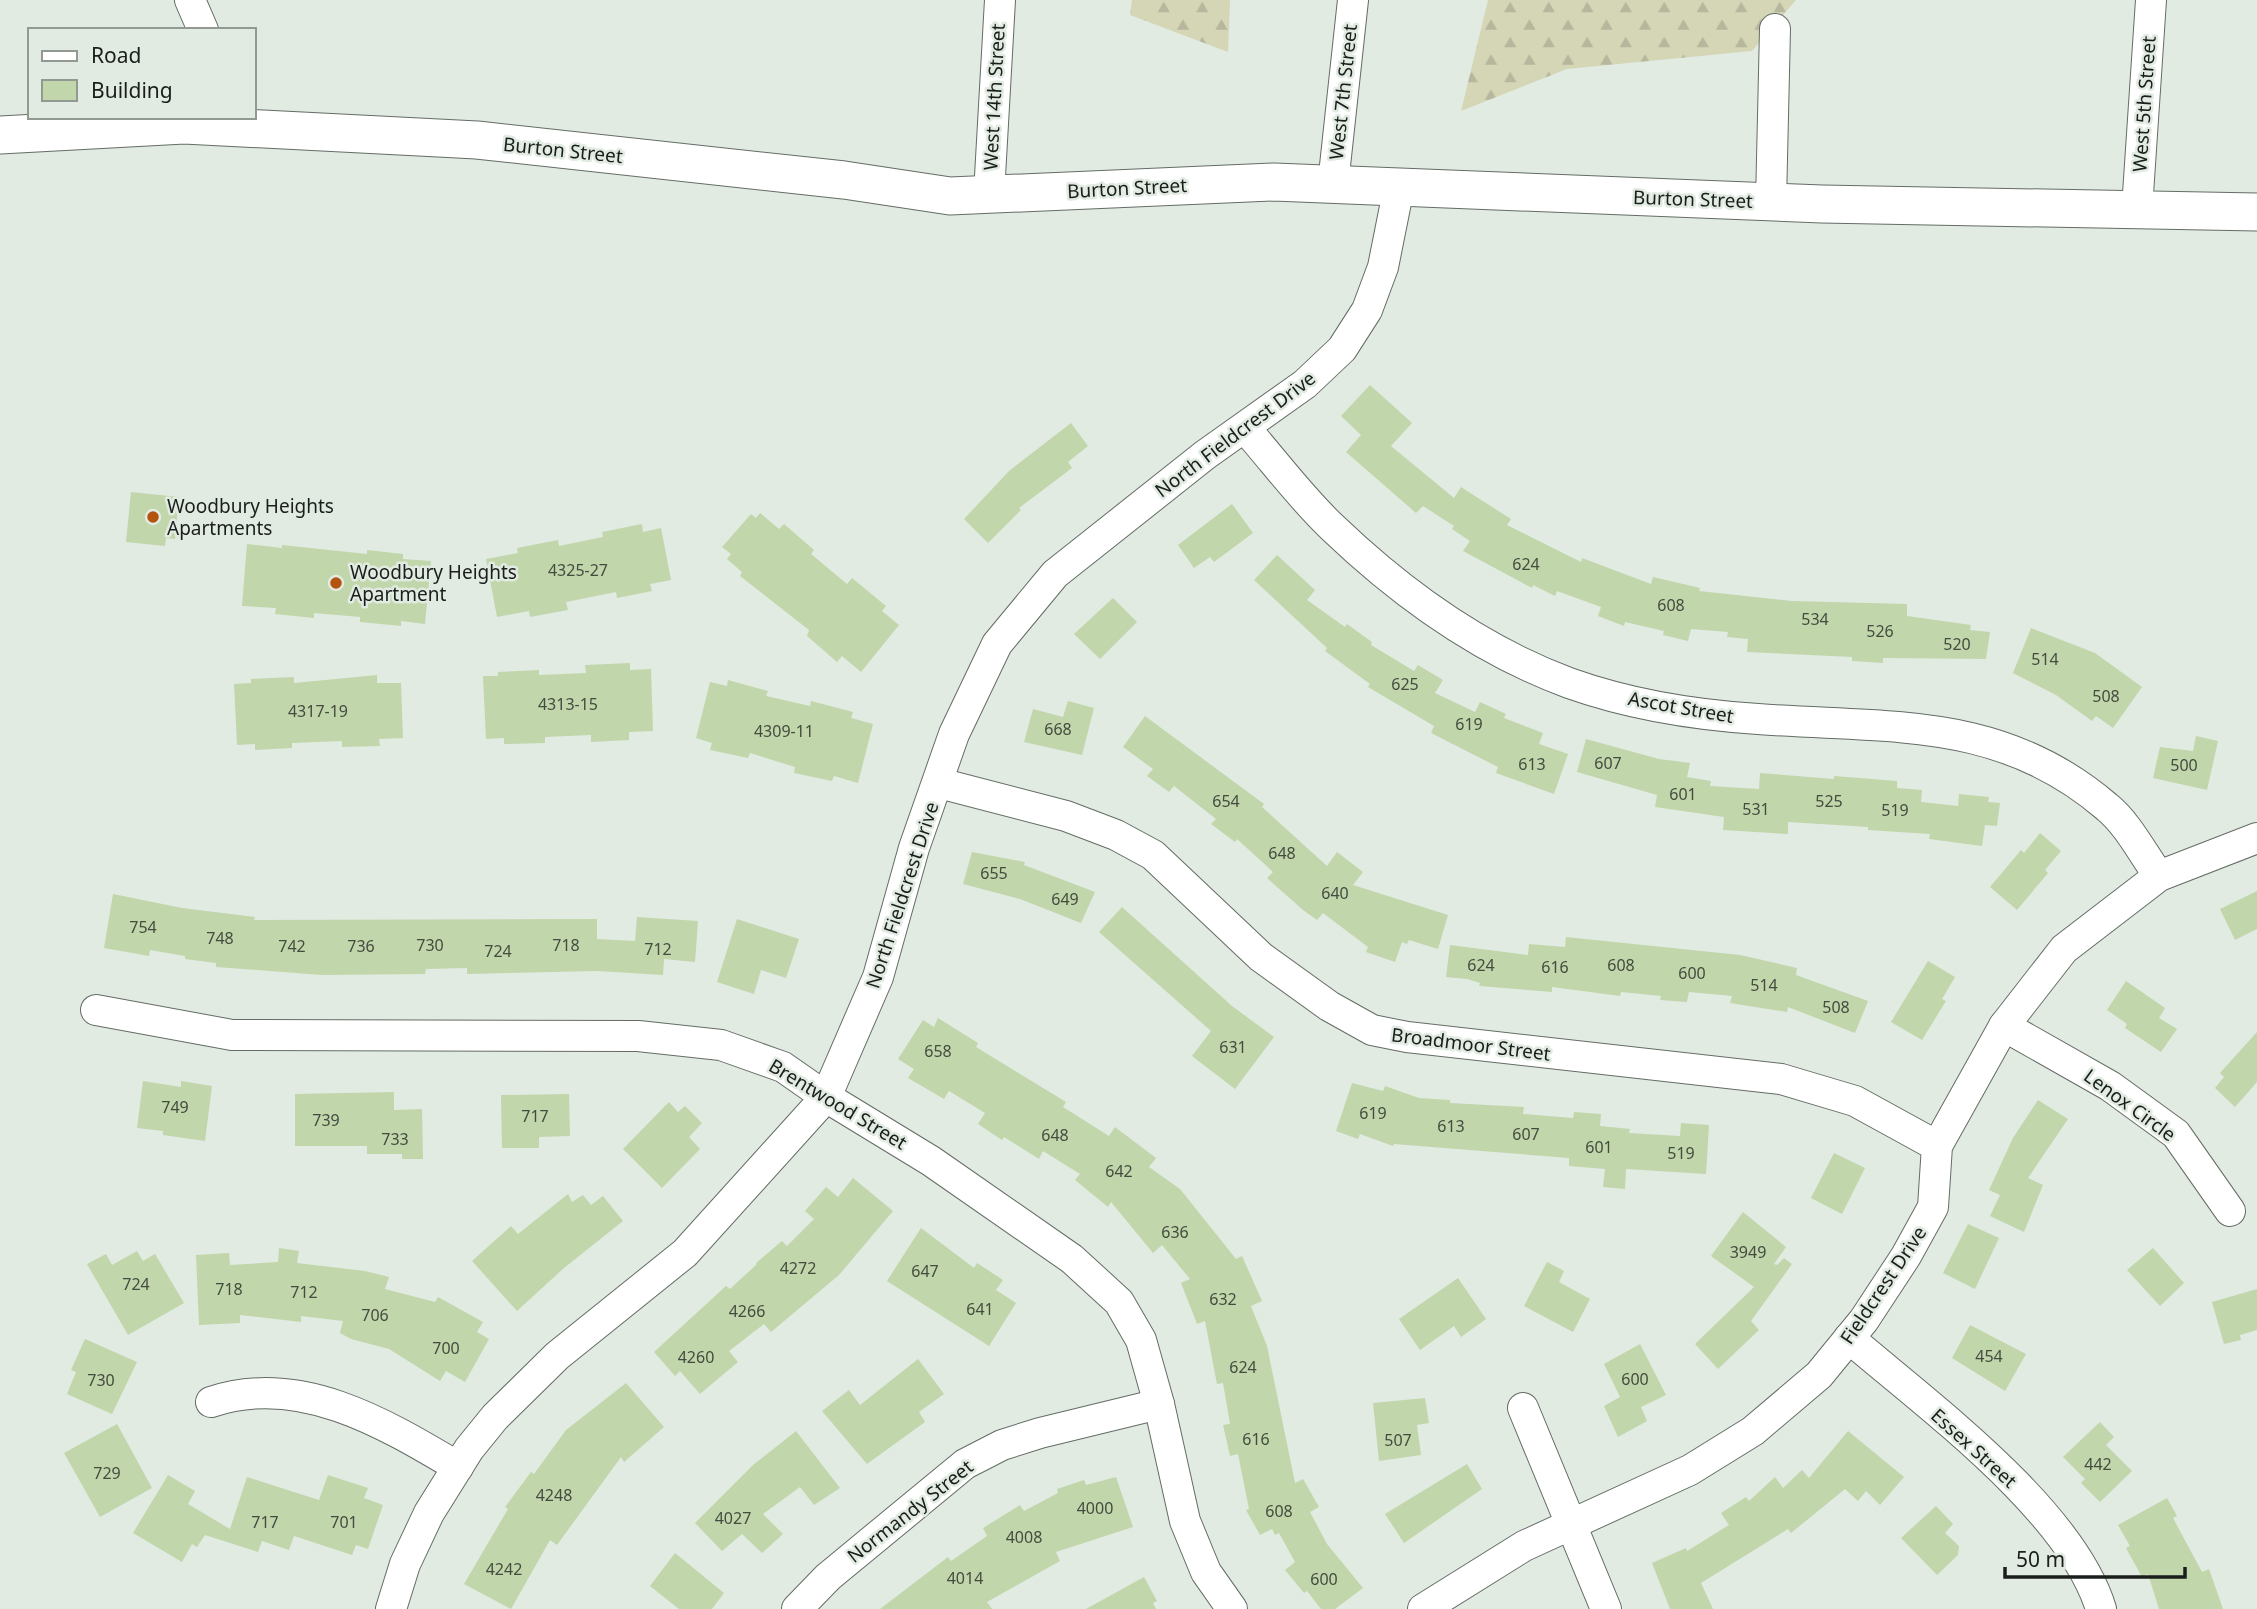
<svg xmlns="http://www.w3.org/2000/svg" width="2257" height="1609" font-family="'Noto Sans',sans-serif">
	<defs>
		<pattern id="forest-firs" width="22" height="20" patternUnits="userSpaceOnUse" patternTransform="scale(1.75)"><rect width="22" height="20" fill="#d5d6b6"/><path d="M5 1l3.5 6h-7zM16 11l3.5 6h-7z" fill="#b6b79c"/></pattern>
	</defs>
	<rect width="100%" height="100%" fill="#e1ebe2"/>
	<g fill="url(#forest-firs)">
		<path d="M1132 0H1230L1228 52 1130 15Z"/>
		<path d="M1488 0H1796L1752 51 1567 69 1461 111Z"/>
	</g>
	<g fill="#c1d6ab">
		<path d="M1370 385 1412 423 1391 446 1454 498 1461 487 1511 519 1507 525 1581 562 1582 558 1651 584 1653 577 1700 588 1699 591 1792 601 1907 604V616L1971 625 1970 630 1990 632 1986 659 1883 658V663L1852 661V657L1747 652 1748 639 1727 637 1728 632 1691 629 1688 641 1663 635 1664 631 1625 622 1624 626 1598 616 1601 607 1557 591 1555 596 1533 585 1532 588 1463 551 1470 541 1452 529 1454 526 1423 506 1416 513 1346 452 1361 435 1341 416Z"/>
		<path d="M1071 423 1088 446 1068 462 1072 468 1019 508 1021 510 988 543 964 519 1009 471Z"/>
		<path d="M131 492 179 497 175 539 166 538 165 546 126 542Z"/>
		<path d="M1232 504 1253 533 1214 562 1210 557 1194 568 1178 545Z"/>
		<path d="M760 513 779 529 784 524 814 550 811 554 847 584 852 578 886 606 882 611 899 625 861 672 842 656 837 662 807 636 809 630 740 576 742 572 727 559 731 554 722 547 751 514 756 518Z"/>
		<path d="M642 524 643 532 661 528 671 580 650 584 652 591 617 598 616 592 566 602 568 610 530 617 529 611 497 617 486 559 518 553 517 548 558 540 559 546 603 537 602 532Z"/>
		<path d="M247 544 282 548V545L367 554V550L403 554V559L431 561 425 624 401 621V626L360 622V617L314 613V618L275 614 276 608 242 606Z"/>
		<path d="M1277 555 1315 590 1307 600 1345 627 1347 624 1372 642 1371 645 1414 671 1418 665 1443 680 1435 693 1475 712 1480 702 1506 714 1504 718 1543 733 1539 744 1568 754 1554 794 1496 773 1498 767 1431 733 1434 726 1368 687 1370 684 1325 651 1327 648 1254 580Z"/>
		<path d="M1113 598 1137 622 1100 659 1074 634Z"/>
		<path d="M2031 628 2095 653 2142 687 2113 728 2096 716 2092 721 2056 695 2013 673Z"/>
		<path d="M630 663V670L651 669 653 731 629 732V740L591 742V735L545 737V743L504 744V738L486 739 483 676H498V672L539 670V675L586 673 585 665Z"/>
		<path d="M377 675V683H401L403 738 379 739 380 746 342 747V741L292 743V748L255 750V744L237 745 234 684 251 683V679L294 677V683Z"/>
		<path d="M728 680 768 691 766 696 810 706 811 701 853 712 851 718 873 724 858 783 834 776 832 781 794 773 795 767 750 753 748 758 710 750 712 743 696 738 710 682 727 686Z"/>
		<path d="M1068 701 1094 708 1082 755 1024 742 1033 709 1063 717Z"/>
		<path d="M1145 716 1264 804 1262 807 1327 866 1337 852 1363 872 1353 885 1448 915 1438 949 1409 940 1407 944 1402 942 1395 962 1366 952 1368 947 1323 913 1317 920 1303 910 1267 878 1273 872 1237 839 1235 842 1211 824 1216 819 1174 786 1169 792 1147 776 1153 769 1123 747Z"/>
		<path d="M2196 736 2218 741 2207 790 2153 778 2160 747 2193 751Z"/>
		<path d="M1586 739 1659 759 1690 763 1687 777 1711 781 1710 786 1759 789 1760 773 1834 779V776L1897 781V788L1922 790 1921 802 1958 806 1959 794 1989 797 1988 802 2000 803 1997 826 1985 825 1982 846 1929 839 1930 834 1868 830V827L1788 822V834L1723 830 1724 817 1655 807 1657 795 1577 772Z"/>
		<path d="M2040 833 2061 851 2045 870 2048 873 2017 910 1990 887 2021 850 2024 853Z"/>
		<path d="M972 852 1025 862 1024 865 1095 892 1081 923 1020 899 963 884Z"/>
		<path d="M2257 891V929L2235 940 2220 909Z"/>
		<path d="M113 894 182 908 255 917 254 920 597 919V939L635 941 637 917 698 921 695 962 664 959 663 975 597 971 467 974V968L426 969 425 974 322 975 216 967V963L185 959V956L150 950 149 956 104 948Z"/>
		<path d="M1122 907 1232 1006 1274 1037 1235 1089 1192 1056 1211 1031 1099 932Z"/>
		<path d="M737 919 799 939 786 978 761 970 754 994 717 982Z"/>
		<path d="M1566 937 1740 955 1797 968 1796 975 1868 1001 1855 1033 1788 1007 1787 1012 1730 1003 1732 996 1689 992 1687 1002 1660 1000 1661 996 1621 992 1620 996 1552 987V992L1479 986 1480 983 1467 979 1446 977 1450 945 1528 955 1529 944 1565 947Z"/>
		<path d="M1928 961 1955 977 1942 999 1946 1001 1922 1040 1891 1022Z"/>
		<path d="M2126 981 2165 1008 2159 1018 2177 1029 2161 1052 2125 1028 2127 1024 2107 1010Z"/>
		<path d="M938 1018 978 1043 976 1047 1066 1102 1063 1107 1109 1136 1115 1127 1156 1158 1149 1167 1180 1189 1236 1259 1242 1256 1262 1301 1251 1306 1267 1346 1295 1483 1303 1479 1319 1507 1310 1512 1327 1544 1363 1588 1335 1609H1321L1307 1591 1304 1593 1285 1570 1295 1562 1279 1533 1275 1535 1272 1529 1260 1535 1246 1510 1249 1509 1238 1454 1230 1456 1223 1425 1230 1424 1223 1383 1217 1384 1205 1321 1197 1324 1181 1283 1190 1279 1162 1245 1153 1253 1111 1202 1108 1207 1075 1180 1080 1174 1043 1151 1039 1159 1004 1137 1002 1140 978 1124 985 1113 949 1091 944 1099 908 1078 914 1069 898 1059 923 1020 934 1027Z"/>
		<path d="M2257 1032V1082L2235 1107 2215 1088 2224 1077 2220 1073Z"/>
		<path d="M143 1081 181 1087V1081L212 1086 205 1141 163 1135V1131L137 1128Z"/>
		<path d="M1352 1083 1383 1091 1385 1086 1419 1098 1450 1100V1103L1524 1107 1523 1114 1573 1118 1574 1112 1601 1114 1600 1126 1630 1129 1629 1133 1680 1136 1681 1123 1709 1125 1706 1174 1626 1169 1625 1189 1603 1187 1605 1169 1569 1166V1158L1394 1144 1393 1146 1360 1134 1358 1139 1336 1131Z"/>
		<path d="M394 1092V1110L422 1109 423 1159H402V1154H367V1146H295V1094Z"/>
		<path d="M569 1094 570 1136 539 1137V1148H502L501 1095Z"/>
		<path d="M2038 1100 2068 1119 2028 1178 2043 1185 2024 1232 1990 1216 2000 1195 1989 1190 2013 1138Z"/>
		<path d="M669 1102 678 1112 685 1106 702 1123 689 1137 700 1149 662 1188 623 1149Z"/>
		<path d="M1834 1153 1865 1168 1842 1214 1811 1198Z"/>
		<path d="M853 1178 893 1211 839 1275 771 1332 764 1324 729 1351 738 1362 700 1394 680 1371 675 1376 654 1352 726 1286 730 1289 757 1264 756 1263 782 1241 787 1246 814 1219 805 1211 826 1187 838 1197Z"/>
		<path d="M568 1194 572 1202 583 1195 591 1205 603 1196 623 1221 564 1268 517 1311 472 1261 511 1226 518 1234Z"/>
		<path d="M1743 1212 1786 1247 1774 1264 1777 1265 1784 1258 1792 1264 1751 1321 1759 1330 1718 1369 1695 1344 1754 1287 1711 1256Z"/>
		<path d="M1968 1224 1999 1238 1975 1289 1943 1273Z"/>
		<path d="M921 1228 974 1268 977 1263 1003 1280 996 1290 1016 1303 989 1346 887 1281Z"/>
		<path d="M279 1248 299 1251 297 1263 365 1271 389 1277 385 1289 435 1302 438 1297 483 1322 477 1332 489 1339 465 1382 446 1371 440 1381 389 1349 351 1339 340 1333 343 1321 301 1316V1322L240 1315V1323L199 1325 196 1255 229 1253 230 1265 278 1262Z"/>
		<path d="M2153 1248 2184 1283 2160 1306 2127 1270Z"/>
		<path d="M137 1251 143 1261 155 1254 184 1303 128 1335 87 1264 106 1254 112 1265Z"/>
		<path d="M1547 1262 1564 1271 1559 1282 1590 1299 1573 1332 1524 1306Z"/>
		<path d="M1458 1278 1486 1319 1461 1337 1454 1326 1420 1350 1399 1319Z"/>
		<path d="M2257 1289V1330L2240 1335 2241 1340 2224 1344 2212 1302Z"/>
		<path d="M1970 1325 2026 1354 2005 1391 1952 1358Z"/>
		<path d="M85 1339 137 1362 112 1414 67 1394 76 1372 71 1370Z"/>
		<path d="M1640 1344 1666 1395 1641 1407 1647 1421 1618 1437 1604 1406 1620 1397 1604 1364Z"/>
		<path d="M918 1359 944 1394 919 1412 925 1422 867 1464 822 1411 849 1390 860 1405Z"/>
		<path d="M626 1383 664 1427 624 1462 621 1457 557 1545 550 1540 511 1609 464 1584 508 1509 505 1507 531 1472 534 1474 566 1430Z"/>
		<path d="M1425 1398 1429 1423 1417 1425 1421 1455 1379 1461 1373 1403Z"/>
		<path d="M2100 1422 2114 1437 2106 1445 2132 1471 2100 1502 2081 1483 2085 1479 2063 1457Z"/>
		<path d="M117 1424 152 1488 100 1517 64 1453Z"/>
		<path d="M796 1431 840 1488 814 1505 800 1487 763 1514 783 1534 762 1553 742 1534 722 1551 695 1523 753 1465Z"/>
		<path d="M1848 1431 1904 1477 1880 1505 1866 1491 1858 1501 1845 1489 1791 1533 1788 1529 1701 1583 1713 1609H1670L1652 1563 1686 1548 1687 1551 1729 1525 1721 1513 1746 1497 1749 1501 1775 1477 1783 1488 1802 1470 1809 1478Z"/>
		<path d="M1467 1464 1482 1489 1404 1543 1385 1514Z"/>
		<path d="M168 1475 195 1491 188 1504 230 1529 247 1477 319 1500 328 1475 368 1488 364 1498 383 1505 368 1549 356 1545 352 1555 294 1536 289 1550 262 1541 258 1552 205 1535 197 1547 192 1544 182 1562 133 1533Z"/>
		<path d="M1116 1477 1133 1527 1056 1552 1060 1561 987 1602 992 1609H880L948 1557 951 1561 987 1536 983 1528 1020 1505 1024 1511 1058 1493 1057 1489 1084 1480 1086 1485Z"/>
		<path d="M2167 1498 2177 1516 2173 1518 2202 1572 2209 1569 2223 1609H2159L2148 1574 2142 1577 2126 1548 2130 1546 2118 1525Z"/>
		<path d="M1936 1506 1953 1524 1945 1533 1959 1546 1958 1555 1937 1575 1901 1538Z"/>
		<path d="M675 1553 724 1593 712 1609H679L650 1586Z"/>
		<path d="M1144 1577 1157 1601 1153 1603 1156 1609H1086Z"/>
	</g>
	<g fill="none" stroke-linecap="round" stroke-linejoin="round">
		<g stroke="#646c65" stroke-width="32">
			<g id="minor">
				<path d="M190 0 203 30"/>
				<path d="M1333 184 1353 0"/>
				<path d="M989 194 1000 0"/>
				<path d="M1771 202 1775 29"/>
				<path d="M2137 209 2151 0"/>
				<path d="M1245 428C1274 461 1301 498 1333 528 1402 594 1480 650 1569 683 1628 704 1695 715 1758 719 1889 729 2000 715 2107 807 2128 824 2143 854 2159 876"/>
				<path d="M939 783 1066 816 1116 835 1153 855 1261 957 1329 1006 1372 1030 1407 1037 1781 1079 1855 1101 1937 1146"/>
				<path d="M96 1010 232 1035 638 1036 721 1045 783 1067 826 1097 931 1161 1072 1259 1119 1302 1141 1340 1159 1404 1185 1521 1206 1572 1232 1609"/>
				<path d="M2004 1026 2110 1086 2176 1134 2230 1211"/>
				<path d="M1849 1338C1927 1405 2071 1510 2101 1609"/>
				<path d="M211 1402C299 1372 384 1423 458 1467"/>
				<path d="M1523 1408 1606 1609"/>
				<path d="M391 1609 405 1564 429 1513 469 1449 495 1417 557 1356 685 1253 826 1097 878 977 914 848 954 734 997 644 1055 574 1205 455 1305 384 1342 349 1367 310 1383 267 1399 187"/>
				<path d="M797 1609 828 1577 965 1464 1002 1445 1040 1433 1159 1404"/>
				<path d="M1423 1609 1524 1546 1690 1470 1753 1431 1819 1375 1864 1320 1906 1256 1933 1207 1937 1146 2004 1026 2064 949 2159 876 2257 838"/>
			</g>
		</g>
		<g stroke="#646c65" stroke-width="39">
			<path id="tertiary" d="M0 135 184 125 477 140 844 180 950 196 1274 182 1822 204 2257 212"/>
		</g>
		<use href="#minor" stroke="#fff" stroke-width="30"/>
		<use href="#tertiary" stroke="#fff" stroke-width="37"/>
	</g>
	<g fill="#b3530d" stroke="#e1ebe2" stroke-width="2.5">
		<circle cx="153" cy="517" r="7"/>
		<circle cx="336" cy="583" r="7"/>
	</g>
	<g text-anchor="middle" dominant-baseline="central" stroke-width="5" stroke-linejoin="round" paint-order="stroke">
		<g font-size="16" fill="#444c3f">
			<text x="1526" y="564">624</text>
			<text x="578" y="570">4325-27</text>
			<text x="1671" y="605">608</text>
			<text x="1815" y="619">534</text>
			<text x="1880" y="631">526</text>
			<text x="1957" y="644">520</text>
			<text x="2045" y="659">514</text>
			<text x="1405" y="684">625</text>
			<text x="2106" y="696">508</text>
			<text x="568" y="704">4313-15</text>
			<text x="318" y="711">4317-19</text>
			<text x="1469" y="724">619</text>
			<text x="1058" y="729">668</text>
			<text x="784" y="731">4309-11</text>
			<text x="1608" y="763">607</text>
			<text x="1532" y="764">613</text>
			<text x="2184" y="765">500</text>
			<text x="1683" y="794">601</text>
			<text x="1226" y="801">654</text>
			<text x="1829" y="801">525</text>
			<text x="1756" y="809">531</text>
			<text x="1895" y="810">519</text>
			<text x="1282" y="853">648</text>
			<text x="994" y="873">655</text>
			<text x="1335" y="893">640</text>
			<text x="1065" y="899">649</text>
			<text x="143" y="927">754</text>
			<text x="220" y="938">748</text>
			<text x="430" y="945">730</text>
			<text x="566" y="945">718</text>
			<text x="292" y="946">742</text>
			<text x="361" y="946">736</text>
			<text x="658" y="949">712</text>
			<text x="498" y="951">724</text>
			<text x="1481" y="965">624</text>
			<text x="1621" y="965">608</text>
			<text x="1555" y="967">616</text>
			<text x="1692" y="973">600</text>
			<text x="1764" y="985">514</text>
			<text x="1836" y="1007">508</text>
			<text x="1233" y="1047">631</text>
			<text x="938" y="1051">658</text>
			<text x="175" y="1107">749</text>
			<text x="1373" y="1113">619</text>
			<text x="535" y="1116">717</text>
			<text x="326" y="1120">739</text>
			<text x="1451" y="1126">613</text>
			<text x="1526" y="1134">607</text>
			<text x="1055" y="1135">648</text>
			<text x="395" y="1139">733</text>
			<text x="1599" y="1147">601</text>
			<text x="1681" y="1153">519</text>
			<text x="1119" y="1171">642</text>
			<text x="1175" y="1232">636</text>
			<text x="1748" y="1252">3949</text>
			<text x="798" y="1268">4272</text>
			<text x="925" y="1271">647</text>
			<text x="136" y="1284">724</text>
			<text x="229" y="1289">718</text>
			<text x="304" y="1292">712</text>
			<text x="1223" y="1299">632</text>
			<text x="980" y="1309">641</text>
			<text x="747" y="1311">4266</text>
			<text x="375" y="1315">706</text>
			<text x="446" y="1348">700</text>
			<text x="1989" y="1356">454</text>
			<text x="696" y="1357">4260</text>
			<text x="1243" y="1367">624</text>
			<text x="1635" y="1379">600</text>
			<text x="101" y="1380">730</text>
			<text x="1256" y="1439">616</text>
			<text x="1398" y="1440">507</text>
			<text x="2098" y="1464">442</text>
			<text x="107" y="1473">729</text>
			<text x="554" y="1495">4248</text>
			<text x="1095" y="1508">4000</text>
			<text x="1279" y="1511">608</text>
			<text x="733" y="1518">4027</text>
			<text x="265" y="1522">717</text>
			<text x="344" y="1522">701</text>
			<text x="1024" y="1537">4008</text>
			<text x="504" y="1569">4242</text>
			<text x="965" y="1578">4014</text>
			<text x="1324" y="1579">600</text>
		</g>
		<g font-size="19" fill="#1a1e1b" stroke="#e1ebe2">
			<text transform="translate(1343 92) rotate(-84)">West 7th Street</text>
			<text transform="translate(994 97) rotate(-87)">West 14th Street</text>
			<text transform="translate(2144 104) rotate(-86)">West 5th Street</text>
			<text transform="translate(563 150) rotate(6)">Burton Street</text>
			<text transform="translate(1127 188) rotate(-3)">Burton Street</text>
			<text transform="translate(1693 199) rotate(2)">Burton Street</text>
			<text transform="translate(1235 434) rotate(-37)">North Fieldcrest Drive</text>
			<text transform="translate(1681 707) rotate(10)">Ascot Street</text>
			<text transform="translate(902 895) rotate(-72)">North Fieldcrest Drive</text>
			<text transform="translate(1471 1044) rotate(7)">Broadmoor Street</text>
			<text transform="translate(838 1104) rotate(31)">Brentwood Street</text>
			<text transform="translate(2130 1105) rotate(36)">Lenox Circle</text>
			<text transform="translate(1883 1285) rotate(-56)">Fieldcrest Drive</text>
			<text transform="translate(1974 1448) rotate(42)">Essex Street</text>
			<text transform="translate(910 1511) rotate(-38)">Normandy Street</text>
		</g>
		<g font-size="19" fill="#1a1e1b" stroke="#e1ebe2" text-anchor="start">
			<text x="167" y="506">Woodbury Heights<tspan x="167" dy="22">Apartments</tspan></text>
			<text x="350" y="572">Woodbury Heights<tspan x="350" dy="22">Apartment</tspan></text>
		</g>
	</g>
	<rect x="28" y="28" width="228" height="91" fill="#e1ebe2" stroke="#919992" stroke-width="2"/>
	<rect x="42" y="51" width="35" height="10" fill="#ffffff" stroke="#919992" stroke-width="2"/>
	<text x="91" y="63" font-size="21" fill="#1a1e1b">Road</text>
	<rect x="42" y="80" width="35" height="21" fill="#c1d6ab" stroke="#919992" stroke-width="2"/>
	<text x="91" y="98" font-size="21" fill="#1a1e1b">Building</text>
	<path d="M2005 1567v10h180v-10" fill="none" stroke="#1a1e1b" stroke-width="3.5"/>
	<text x="2016" y="1567" font-size="21" fill="#1a1e1b" stroke="#e1ebe2" stroke-width="5" paint-order="stroke">50 m</text>
</svg>
